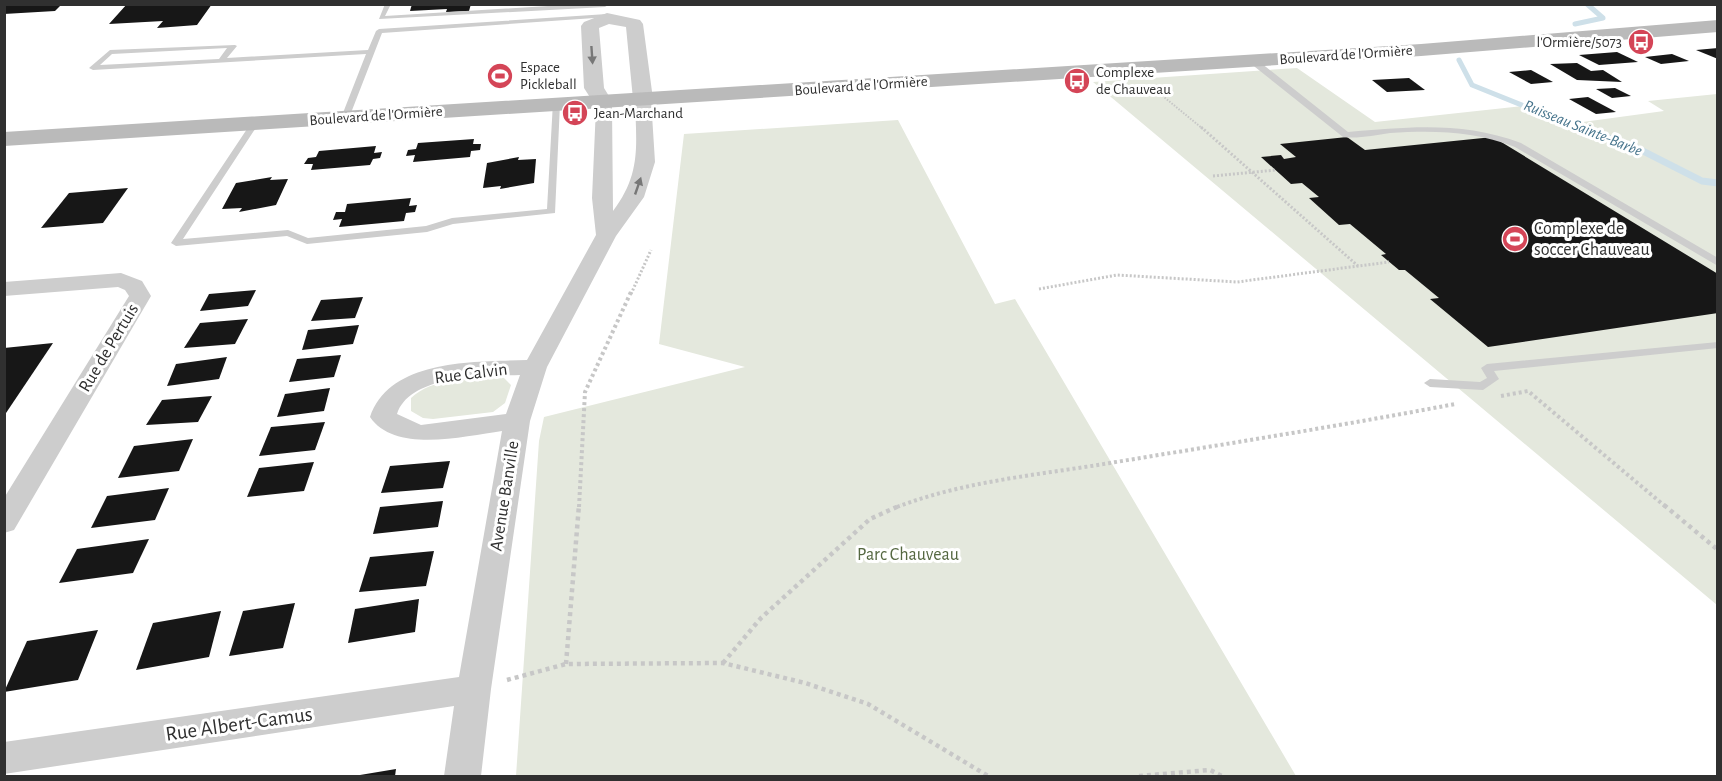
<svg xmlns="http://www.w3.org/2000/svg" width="1722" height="781" font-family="'Alegreya Sans',sans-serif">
	<rect width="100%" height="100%" fill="#fff"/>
	<g fill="#e4e8dd">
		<path d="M1297 68 1375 122 1523 106 1568 124 1664 111 1648 101 1717 94V605L1093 82Z"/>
		<path d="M898 120 995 304 1015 299 1296 776H516L539 441 544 417 745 367 659 344 684 134Z"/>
		<path d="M494 376 503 377 511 385 505 403 493 412 433 419 423 418 411 411V398C433 378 465 379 494 376Z"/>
	</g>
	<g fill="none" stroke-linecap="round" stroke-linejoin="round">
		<g stroke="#cee0e9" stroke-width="5">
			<path d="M1575 24 1603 18 1587 4"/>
			<path d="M1459 60 1472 85 1581 129"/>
		</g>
		<path stroke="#cee0e9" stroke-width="7" d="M1577 127 1637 148 1702 181 1718 183"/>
	</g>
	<g fill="#171717">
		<path d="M4 4H62L55 11 4 14Z"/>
		<path d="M127 4H212L197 25 157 28 163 21 109 24Z"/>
		<path d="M412 4H471L469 11 446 12 447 9 410 11Z"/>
		<path d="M1718 48V59L1696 50Z"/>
		<path d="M1617 52 1638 62 1599 65 1579 55Z"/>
		<path d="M1672 54 1689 61 1661 64 1645 57Z"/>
		<path d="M1577 63 1591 71 1603 70 1622 82 1577 80 1550 64Z"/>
		<path d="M1531 70 1553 82 1531 84 1509 72Z"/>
		<path d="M1409 78 1425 90 1387 92 1372 80Z"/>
		<path d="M1615 88 1631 96 1612 98 1596 89Z"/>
		<path d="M1588 97 1616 112 1596 114 1569 99Z"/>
		<path d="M1347 137 1365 150 1493 137 1718 274V313L1488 347 1430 299 1439 298 1405 270H1399L1381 255 1386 254 1350 224 1339 225 1309 198 1319 197 1302 183 1291 184 1261 157 1281 155 1284 159 1296 157 1280 144Z"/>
		<path d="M474 139 473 144H481L480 150 471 151 470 157 413 162 415 155 406 156 408 150 416 149 418 143Z"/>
		<path d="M376 146 374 153 382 152 380 158 373 159 370 165 311 170 313 164H304L308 158 316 157 319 151Z"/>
		<path d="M519 157 518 160 536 159 534 183 500 189 501 186 483 188 487 163Z"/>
		<path d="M272 177 270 180 288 179 276 205 239 212 242 208 222 209 236 183Z"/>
		<path d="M128 188 103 223 41 228 69 193Z"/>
		<path d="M411 198 409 206 417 205 415 212 406 213 404 221 339 227 342 219 333 220 336 212H345L347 204Z"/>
		<path d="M256 290 248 306 200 311 209 294Z"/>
		<path d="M363 297 355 318 311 321 321 300Z"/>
		<path d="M248 319 235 344 184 348 200 323Z"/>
		<path d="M359 325 353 344 302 350 308 330Z"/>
		<path d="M53 343 4 416V348Z"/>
		<path d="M341 355 334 377 289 382 297 359Z"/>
		<path d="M227 357 219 379 167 386 176 364Z"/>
		<path d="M330 388 324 411 277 417 285 394Z"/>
		<path d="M212 396 198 422 146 425 162 400Z"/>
		<path d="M325 422 315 450 259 456 271 427Z"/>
		<path d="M193 439 179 471 118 478 134 446Z"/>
		<path d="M450 461 443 488 381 493 390 466Z"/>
		<path d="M314 462 304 491 247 497 259 468Z"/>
		<path d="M169 488 155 520 91 528 107 496Z"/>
		<path d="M443 501 438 527 373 534 380 507Z"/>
		<path d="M149 539 133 573 59 583 77 549Z"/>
		<path d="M434 551 426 586 359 592 370 557Z"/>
		<path d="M419 599 415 632 348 643 355 609Z"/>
		<path d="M295 603 283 648 229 656 243 611Z"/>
		<path d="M221 611 209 657 136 670 153 623Z"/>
		<path d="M98 630 78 680 4 692 27 641Z"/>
		<path d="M396 769 395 776H360V775Z"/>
	</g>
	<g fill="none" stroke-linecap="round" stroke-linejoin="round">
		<path stroke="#c7c7c7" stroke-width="2" stroke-dasharray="1.5 1.5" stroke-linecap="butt" d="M1153 88 1203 129"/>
		<g stroke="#c7c7c7" stroke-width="3" stroke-dasharray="2 2" stroke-linecap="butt">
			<path d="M1201 127 1358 266"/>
			<path d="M1213 176 1276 170"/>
			<path d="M1039 289 1117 275 1237 282 1389 262"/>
			<path d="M631 294 651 250"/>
		</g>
		<g stroke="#c7c7c7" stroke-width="4" stroke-dasharray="3 3" stroke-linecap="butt">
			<path d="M1501 396 1528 391 1666 507"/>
			<path d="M579 507 585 392 631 292"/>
			<path d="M897 507C965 481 1038 475 1110 463 1225 444 1340 426 1455 404"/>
		</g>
		<g stroke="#c7c7c7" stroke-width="4.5" stroke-dasharray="4 4" stroke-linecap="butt">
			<path d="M1664 505 1718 550"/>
			<path d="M723 663 761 618 870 519 901 505"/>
			<path d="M566 664 579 505"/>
			<path d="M507 680 566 664 723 663 805 683 868 704 988 776"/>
			<path d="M1139 776 1210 770 1222 776"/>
		</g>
		<g fill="#cdcdcd" fill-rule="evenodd">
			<path d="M385 4H391L385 16 580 4 608 5 605 7 379 19Z"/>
			<path d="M607 14 610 16 609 17 382 33 349 118 345 120 341 118 366 54 93 70 89 68 110 50 235 45 237 46 227 58 368 50 376 31 379 29ZM227 48 219 59 100 65 112 54Z"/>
			<path d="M1250 59H1256L1348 132C1409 127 1462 121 1521 143L1718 258V266L1515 147C1474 131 1434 130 1390 133 1375 135 1358 139 1343 137L1250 63Z"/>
			<path d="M553 102 560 104 555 213 453 224 427 232 307 244 287 236 176 246 171 243 251 123 255 121 259 123 183 239 288 230 308 238 426 226 452 218 547 209Z"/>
			<path d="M1718 342V348L1494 371 1499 379 1483 390 1430 387 1424 383 1430 379 1480 382 1487 378 1481 368 1487 364Z"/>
		</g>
		<g fill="#cdcdcd" fill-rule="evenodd">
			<path d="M643 94 651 99 655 162 644 197 616 236 547 367 530 421 491 689 481 776H444L454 706 4 774V742L459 677 502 431C465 436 395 454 370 417 390 358 476 362 527 360L596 235 592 198 596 107 594 101 596 97H608L612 107 613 211C642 173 636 144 635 99ZM520 375 506 414 421 425 397 414C410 374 486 376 520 375Z"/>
			<path d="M121 273 142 281 151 296 14 530 4 533V498L129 296 125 290 118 287 4 296V282Z"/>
		</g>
		<path fill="#cdcdcd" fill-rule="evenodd" d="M607 13 640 20 643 24 653 99 650 103H636L633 99 626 27 609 24 599 28 604 88 612 101 609 105 602 107 595 105 584 88 581 26 584 22Z"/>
		<path fill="#bababa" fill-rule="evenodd" d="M1718 20V32L1421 56 4 146V132L1421 44Z"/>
	</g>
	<defs><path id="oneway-solid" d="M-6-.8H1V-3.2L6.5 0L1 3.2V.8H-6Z" transform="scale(1.5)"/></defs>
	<g fill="#777">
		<use href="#oneway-solid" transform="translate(592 55) rotate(86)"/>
		<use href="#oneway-solid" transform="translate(638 186) rotate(-71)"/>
	</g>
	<defs>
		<g id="bus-disc" transform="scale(1.35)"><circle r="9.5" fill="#d44557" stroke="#fff"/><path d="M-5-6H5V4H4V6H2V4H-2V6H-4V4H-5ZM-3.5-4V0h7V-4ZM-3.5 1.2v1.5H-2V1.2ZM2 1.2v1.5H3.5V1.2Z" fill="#fff"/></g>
		<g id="stadium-disc" transform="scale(1.35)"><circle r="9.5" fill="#d44557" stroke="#fff"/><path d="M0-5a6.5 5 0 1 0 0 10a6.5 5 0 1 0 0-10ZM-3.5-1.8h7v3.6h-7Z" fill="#fff"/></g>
	</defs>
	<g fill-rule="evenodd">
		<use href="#bus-disc" x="1641" y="42"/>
		<use href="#stadium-disc" x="500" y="76"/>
		<use href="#bus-disc" x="1077" y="81"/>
		<use href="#bus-disc" x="575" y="113"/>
		<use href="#stadium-disc" x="1515" y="239"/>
	</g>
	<g text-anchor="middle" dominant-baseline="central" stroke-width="6" stroke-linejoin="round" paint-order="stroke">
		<g font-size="15" fill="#303030" stroke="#fff" text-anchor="start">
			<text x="1622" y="42" text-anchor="end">l'Ormière/5073</text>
			<text x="520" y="67">Espace<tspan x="520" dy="17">Pickleball</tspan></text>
			<text x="1096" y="72">Complexe<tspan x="1096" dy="17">de Chauveau</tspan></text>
			<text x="594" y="113">Jean-Marchand</text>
		</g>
		<g font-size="15" fill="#303030" stroke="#fff">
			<text transform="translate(1346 55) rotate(-4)">Boulevard de l'Ormière</text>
			<text transform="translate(861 86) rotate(-4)">Boulevard de l'Ormière</text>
			<text transform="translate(376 116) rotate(-4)">Boulevard de l'Ormière</text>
		</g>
		<g font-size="16" font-style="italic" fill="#45738b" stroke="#fff">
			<text transform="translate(1583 128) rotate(22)">Ruisseau Sainte-Barbe</text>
		</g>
		<g font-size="18" fill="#303030" stroke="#fff" text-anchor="start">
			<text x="1534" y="229">Complexe de<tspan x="1534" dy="21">soccer Chauveau</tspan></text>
		</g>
		<g font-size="18" fill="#303030" stroke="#fff">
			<text transform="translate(109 348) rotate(-59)">Rue de Pertuis</text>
			<text transform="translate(471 374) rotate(-7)">Rue Calvin</text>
			<text transform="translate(505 496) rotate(-81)">Avenue Banville</text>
		</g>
		<g font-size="18" fill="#556841" stroke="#fff">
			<text x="908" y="555">Parc Chauveau</text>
		</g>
		<g font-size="21" fill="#303030" stroke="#fff">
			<text transform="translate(239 724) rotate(-8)">Rue Albert-Camus</text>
		</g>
	</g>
	<rect width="1722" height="781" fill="none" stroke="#303030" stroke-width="12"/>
</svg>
